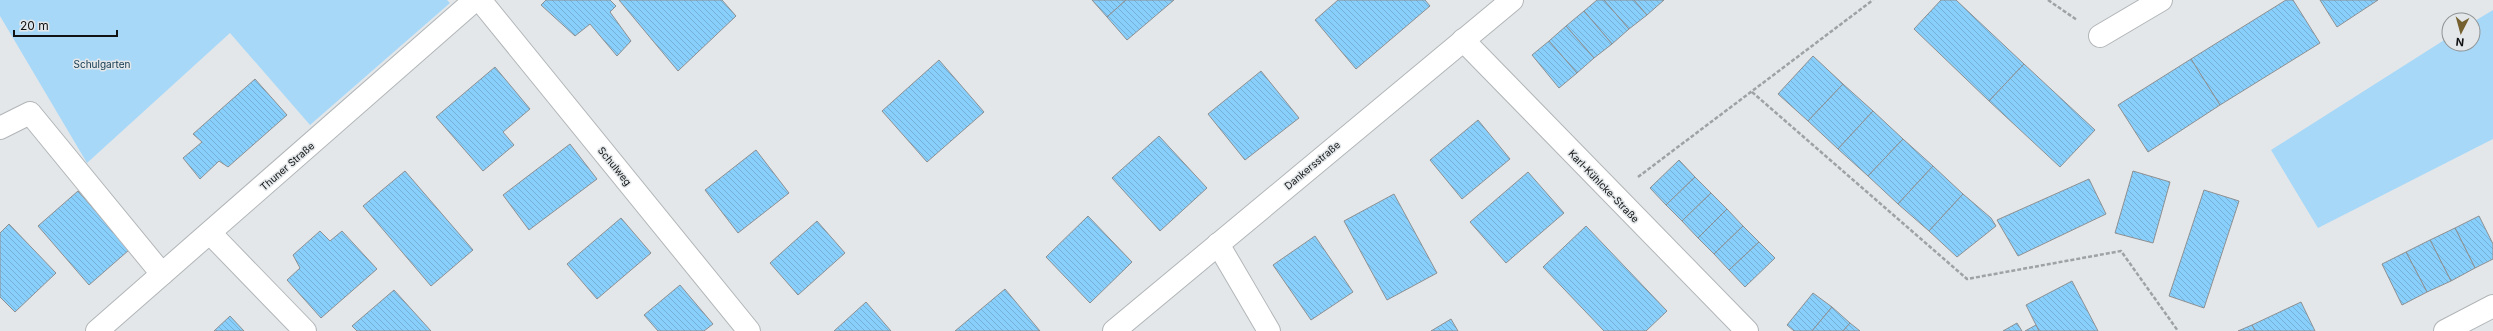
<svg xmlns="http://www.w3.org/2000/svg" width="2493" height="331" font-family="Inter,sans-serif">
	<defs>
		<pattern id="building-back-hatch" width="6" height="6" patternUnits="userSpaceOnUse"><rect width="6" height="6" fill="#89cffc"/><path d="M-1 5l2 2M0 0l6 6M5-1l2 2" fill="none" stroke="#75b1d7"/></pattern>
	</defs>
	<rect width="100%" height="100%" fill="#e3e7e9"/>
	<g fill="#a8d8f8">
		<path d="M0 0H447L450 3 310 125 230 33 87 163 0 16Z"/>
		<path d="M2493 10V139L2318 228 2271 150 2449 37V44H2473V22Z"/>
	</g>
	<g fill="url(#building-back-hatch)" stroke="#8d9092">
		<path d="M546 0H610L616 6 610 12 631 41 617 56 590 24 575 36 541 5Z"/>
		<path d="M619 0H722L736 16 678 71Z"/>
		<path d="M1092 0H1126L1107 17Z"/>
		<path d="M1126 0H1174L1127 40 1107 17Z"/>
		<path d="M1338 0H1425L1430 6 1356 69 1315 20Z"/>
		<path d="M1597 0H1604L1629 29 1612 44 1584 11Z"/>
		<path d="M1604 0H1634L1647 15 1629 29Z"/>
		<path d="M1634 0H1664L1647 15Z"/>
		<path d="M1941 0H1956L2024 64 1989 101 1914 29Z"/>
		<path d="M2286 0H2293L2320 43 2220 105 2191 59Z"/>
		<path d="M2320 0H2378L2337 27Z"/>
		<path d="M1584 11 1612 44 1594 58 1566 26Z"/>
		<path d="M1566 26 1594 58 1577 73 1549 41Z"/>
		<path d="M1549 41 1577 73 1559 88 1532 55Z"/>
		<path d="M1813 56 1843 84 1808 121 1778 94Z"/>
		<path d="M2191 59 2220 105 2148 152 2118 105Z"/>
		<path d="M939 60 984 112 927 162 882 111Z"/>
		<path d="M2024 64 2095 130 2060 167 1989 101Z"/>
		<path d="M495 67 530 109 503 132 514 145 483 171 436 117Z"/>
		<path d="M1261 71 1299 118 1245 160 1208 114Z"/>
		<path d="M255 79 287 115 228 167 219 161 200 179 183 158 202 142 193 134Z"/>
		<path d="M1843 84 1873 111 1838 149 1808 121Z"/>
		<path d="M1873 111 1903 139 1868 176 1838 149Z"/>
		<path d="M1478 120 1510 159 1462 199 1430 160Z"/>
		<path d="M1159 136 1207 188 1160 231 1112 178Z"/>
		<path d="M1903 139 1933 166 1898 204 1868 176Z"/>
		<path d="M570 144 597 179 529 230 503 195Z"/>
		<path d="M756 150 789 193 738 233 705 190Z"/>
		<path d="M1679 160 1695 177 1666 205 1650 188Z"/>
		<path d="M1933 166 1963 194 1929 231 1898 204Z"/>
		<path d="M405 171 473 250 431 286 363 206Z"/>
		<path d="M2133 171 2170 182 2153 243 2115 233Z"/>
		<path d="M1528 172 1564 213 1506 263 1470 222Z"/>
		<path d="M1695 177 1711 193 1682 221 1666 205Z"/>
		<path d="M2089 179 2106 214 2018 256 1997 220Z"/>
		<path d="M2204 190 2239 201 2204 308 2169 296Z"/>
		<path d="M78 191 129 250 89 285 38 226Z"/>
		<path d="M1711 193 1727 209 1698 238 1682 221Z"/>
		<path d="M1394 194 1437 273 1387 300 1344 221Z"/>
		<path d="M1963 194 1991 218 1996 226 1957 257 1929 231Z"/>
		<path d="M1727 209 1743 226 1714 254 1698 238Z"/>
		<path d="M1088 216 1132 262 1090 303 1046 257Z"/>
		<path d="M2479 216 2493 244V259L2475 268 2455 228Z"/>
		<path d="M621 218 651 253 597 299 567 264Z"/>
		<path d="M817 221 845 253 798 295 770 263Z"/>
		<path d="M9 224 56 273 15 312 0 297V233Z"/>
		<path d="M1586 226 1667 311 1646 331H1604L1543 267Z"/>
		<path d="M1743 226 1759 242 1729 270 1714 254Z"/>
		<path d="M2455 228 2475 268 2451 281 2430 240Z"/>
		<path d="M320 231 330 241 342 231 377 269 321 318 287 280 300 268 293 255Z"/>
		<path d="M1315 236 1353 292 1311 320 1273 265Z"/>
		<path d="M2430 240 2451 281 2427 292 2406 252Z"/>
		<path d="M1759 242 1775 258 1745 287 1729 270Z"/>
		<path d="M2406 252 2427 292 2402 305 2382 264Z"/>
		<path d="M2072 281 2098 331H2039L2026 305Z"/>
		<path d="M680 285 713 324 704 331H658L644 315Z"/>
		<path d="M1005 289 1040 331H955Z"/>
		<path d="M394 290 431 331H357L352 326Z"/>
		<path d="M1813 293 1832 307 1812 331H1794L1787 325Z"/>
		<path d="M866 302 891 331H834Z"/>
		<path d="M2301 302 2315 331H2255L2252 325Z"/>
		<path d="M1832 307 1850 323 1843 331H1812Z"/>
		<path d="M230 316 244 331H214Z"/>
		<path d="M1451 319 1458 331H1431Z"/>
		<path d="M1850 323 1860 331H1843Z"/>
		<path d="M2017 323 2022 331H2003Z"/>
		<path d="M2036 325 2039 331H2025Z"/>
		<path d="M2252 325 2255 331H2238Z"/>
	</g>
	<g fill="none" stroke-linecap="round" stroke-linejoin="round">
		<g stroke="#b2b6b8" stroke-width="24">
			<g id="minor">
				<path d="M480 0 749 331"/>
				<path d="M2100 36 2161 0"/>
				<path d="M1463 40 1747 331"/>
				<path d="M0 128 30 113 162 274"/>
				<path d="M210 233 305 331"/>
				<path d="M1218 244 1269 331"/>
				<path d="M97 331 475 0"/>
				<path d="M1114 331 1512 0"/>
				<path d="M2445 331 2493 306"/>
			</g>
		</g>
		<g stroke="#9fa2a4" stroke-width="2.5" stroke-dasharray="4 2" stroke-linecap="butt">
			<path d="M2048 0 2077 20"/>
			<path d="M1752 92 1967 279 2121 251 2178 331"/>
			<path d="M1638 177 1873 0"/>
		</g>
		<use href="#minor" stroke="#fff" stroke-width="22"/>
	</g>
	<g text-anchor="middle" dominant-baseline="central" stroke-width="3" stroke-linejoin="round" paint-order="stroke">
		<g font-size="10" fill="#0e364d" stroke="#e3e7e9">
			<text x="102" y="64">Schulgarten</text>
		</g>
		<g font-size="10" fill="#111213" stroke="#e3e7e9">
			<text transform="translate(1312 165) rotate(-40)">Dankersstraße</text>
			<text transform="translate(287 166) rotate(-41)">Thuner Straße</text>
			<text transform="translate(615 166) rotate(51)">Schulweg</text>
			<text transform="translate(1604 186) rotate(46)">Karl-Kühlcke-Straße</text>
		</g>
	</g>
	<g transform="translate(2461 32) rotate(186)"><circle r="19" fill="#e3e7e9" stroke="#8f9293"/>
	<path d="M0-3L7 15L0 10L-7 15Z" fill="#756130"/>
	<text y="-6" font-size="11" font-weight="bold" text-anchor="middle" fill="#111213">N</text>
	</g>
	<path d="M14 30v6h103v-6" fill="none" stroke="#111213" stroke-width="2"/>
	<text x="20" y="30" font-size="12" fill="#111213" stroke="#e3e7e9" stroke-width="3" paint-order="stroke">20 m</text>
</svg>
